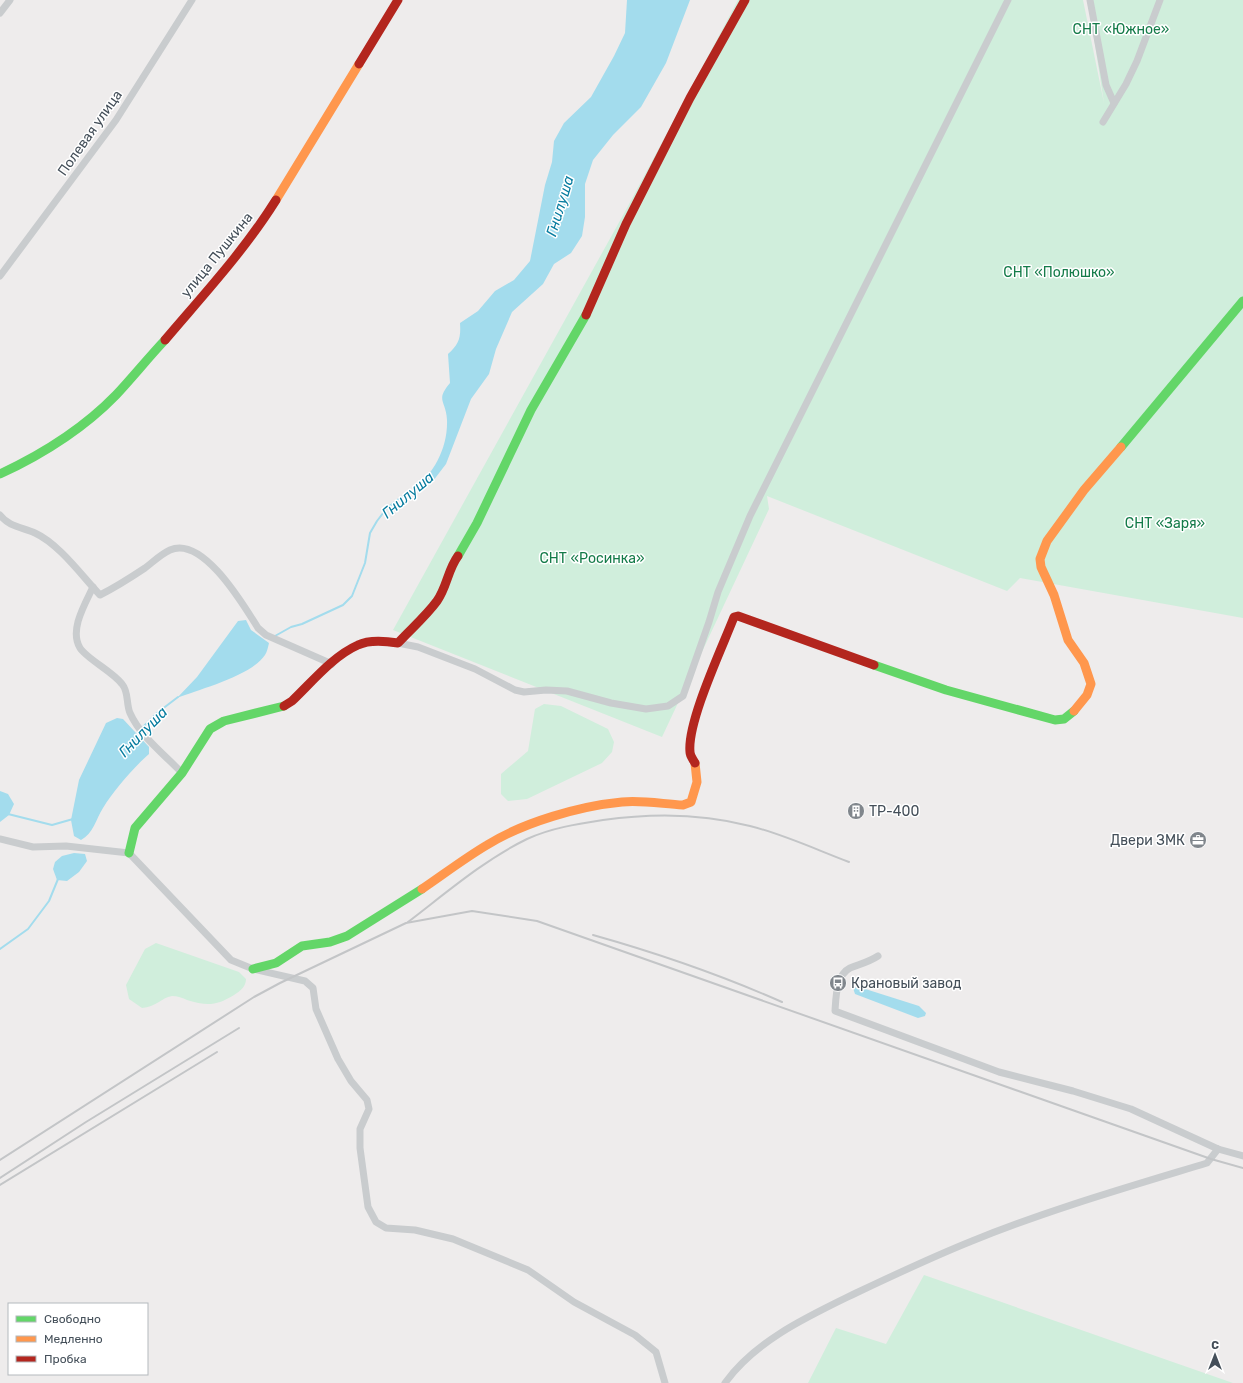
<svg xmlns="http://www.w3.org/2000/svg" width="1243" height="1383" font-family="Rubik,sans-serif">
	<rect width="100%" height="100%" fill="#eeecec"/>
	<g fill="#d0eedc">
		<path d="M738 0H1083L1104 103 1088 0H1243V618L1020 578 1007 591 767 496 769 509 662 737 393 630 627 208Z"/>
		<path d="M544 704 561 706 608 729 614 742 612 752 602 763 527 799 508 801 501 794V774L528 751 535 709Z"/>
		<path d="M156 943 239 972 246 979C246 987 240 991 234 995 216 1006 207 1006 187 1000 183 998 177 996 172 996 161 998 156 1007 142 1008L129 999 126 985 145 949Z"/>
		<path d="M924 1275 1233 1383H808L836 1328 886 1344Z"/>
	</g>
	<g fill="#a3dced">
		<path d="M627 0H690L666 63 641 107 613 135 593 160 585 184V217L582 236 571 253 554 264 543 284 512 312 496 349 489 374 471 399 446 464 433 481 413 491C434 473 448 448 447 420 446 400 435 401 450 383L448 354C459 344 461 338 460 323L478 311 495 291 514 280 530 261 545 185 552 162 554 141 564 123 591 97 614 56 625 33Z"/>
		<path d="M246 620 251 630 269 643C268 647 267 652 265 655 251 676 200 689 177 698L197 677 238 621Z"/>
		<path d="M117 718 123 719 149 747V754C134 767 114 790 103 808 96 819 93 834 81 840L74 836 71 820 79 780 106 723Z"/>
		<path d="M0 791 8 794 14 804 9 815 0 822Z"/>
		<path d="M74 853 85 854 87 861 79 872 67 881 57 880 53 869 55 862 62 856Z"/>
		<path d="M859 987 919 1006 926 1013 925 1016 918 1018 855 994 853 988Z"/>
	</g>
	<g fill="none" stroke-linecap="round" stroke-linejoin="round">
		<g stroke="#a3dced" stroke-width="2">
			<path d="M275 636 291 627 302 624 343 605 352 596 365 563 370 533 377 521 387 508 400 498 415 490"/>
			<path d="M142 728 157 713 178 697"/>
			<path d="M8 814 52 825 73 819"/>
			<path d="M0 949 28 929 49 901 58 879"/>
		</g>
		<g stroke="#c9ccce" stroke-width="7">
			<path d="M1090 0 1106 85 1114 103"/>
			<path d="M0 13 10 0"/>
			<path d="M1103 122 1126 84 1137 61 1160 0"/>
			<path d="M0 276 116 120 192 0"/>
			<path d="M0 515C9 527 22 527 35 533 59 544 82 576 100 595 116 587 130 578 145 568 153 562 161 554 170 550 203 535 244 606 258 628L266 635 332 664"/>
			<path d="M93 587C85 604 69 630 80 648 87 659 112 671 122 684 129 692 126 704 130 713 140 736 165 755 182 773"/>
			<path d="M398 643 418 647 475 669 515 690 524 692 546 690 567 691 611 703 646 709 668 706 683 696 709 622 718 592 750 516 1008 0"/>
			<path d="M0 839 33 847 66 846 129 853 231 960 253 969 305 981 313 988 316 1009 338 1059 351 1081 367 1100 369 1109 360 1129V1148L368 1207 376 1222 386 1228 415 1230 453 1239 528 1270 574 1302 635 1335 656 1352 665 1383"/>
			<path d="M878 956C869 962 860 964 850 968 836 975 836 997 835 1011L999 1072 1073 1091 1131 1109 1218 1149 1243 1156"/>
			<path d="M725 1383C756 1340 809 1316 856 1293 894 1275 932 1257 972 1241 1048 1210 1128 1187 1207 1163L1218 1149"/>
		</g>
		<g stroke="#63d668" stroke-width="9">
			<path d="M1121 447 1243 301"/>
			<path d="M0 474C43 454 83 429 116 395 133 377 148 358 165 340"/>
			<path d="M458 556 477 523 531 410 586 315"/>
			<path d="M874 665 946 690 1055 720 1064 719 1074 711"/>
			<path d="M129 853 135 828 182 773 210 729 224 721 284 706"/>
			<path d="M253 969 276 963 302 946 330 942 347 936 422 889"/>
		</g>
		<g stroke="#ff974d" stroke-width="9">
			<path d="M276 200 359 64"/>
			<path d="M1074 711 1087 695 1091 684 1084 663 1068 640 1054 595 1041 567 1040 559 1047 541 1084 490 1121 447"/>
			<path d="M422 889C444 874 465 858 487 845 524 822 580 806 622 802 642 800 663 804 683 805L691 802 697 782 695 763"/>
		</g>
		<g stroke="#b3261e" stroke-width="9">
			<path d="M359 64 398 0"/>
			<path d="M586 315 626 224 690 98 745 0"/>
			<path d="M165 340C204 294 244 251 276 200"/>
			<path d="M284 706 292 701C312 682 333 656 358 645 370 639 386 641 398 643 411 629 426 616 437 601 447 587 448 569 458 556"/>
			<path d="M695 763C693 759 690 756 690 752 687 722 722 648 734 617L738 616 874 665"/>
		</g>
		<g stroke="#c3c5c7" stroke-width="2">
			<path d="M408 922C446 893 484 860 527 839 551 828 577 824 603 820 652 813 701 813 750 826 783 834 817 850 849 862"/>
			<path d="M593 935C657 953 721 975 782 1002"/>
			<path d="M0 1160 254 997 280 983 406 923 472 911 537 921 1211 1159 1243 1168"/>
			<path d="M0 1178 86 1122 239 1028"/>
			<path d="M0 1185 217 1052"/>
		</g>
	</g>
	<defs>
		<g id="building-disc" transform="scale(0.9)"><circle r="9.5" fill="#80868c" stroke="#fff"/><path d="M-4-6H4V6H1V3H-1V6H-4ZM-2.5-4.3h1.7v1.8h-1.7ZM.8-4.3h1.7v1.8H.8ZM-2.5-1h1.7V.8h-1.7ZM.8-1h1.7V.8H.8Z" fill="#fff"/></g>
		<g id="office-disc" transform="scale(0.9)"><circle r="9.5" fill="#80868c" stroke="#fff"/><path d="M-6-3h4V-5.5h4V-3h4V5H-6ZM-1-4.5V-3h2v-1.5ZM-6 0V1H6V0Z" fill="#fff"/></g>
		<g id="bus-disc" transform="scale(0.9)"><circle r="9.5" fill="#80868c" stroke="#fff"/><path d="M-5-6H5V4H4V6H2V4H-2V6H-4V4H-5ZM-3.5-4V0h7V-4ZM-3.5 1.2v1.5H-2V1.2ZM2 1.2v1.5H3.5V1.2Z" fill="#fff"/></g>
	</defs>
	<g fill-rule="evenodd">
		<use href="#building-disc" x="856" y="811"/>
		<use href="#office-disc" x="1198" y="840"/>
		<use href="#bus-disc" x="838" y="983"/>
	</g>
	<g text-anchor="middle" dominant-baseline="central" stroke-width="3" stroke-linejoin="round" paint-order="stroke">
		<g font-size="14" fill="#147b49" stroke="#fff">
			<text x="1121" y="29">СНТ «Южное»</text>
			<text x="1059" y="272">СНТ «Полюшко»</text>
			<text x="1165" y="523">СНТ «Заря»</text>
			<text x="592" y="558">СНТ «Росинка»</text>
		</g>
		<g font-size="14" fill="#444f59" stroke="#fff">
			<text transform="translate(90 133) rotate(-55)">Полевая улица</text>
			<text transform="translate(217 255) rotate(-51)">улица Пушкина</text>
		</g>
		<g font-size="14" fill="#444f59" stroke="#fff" text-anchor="start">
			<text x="869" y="811">ТР-400</text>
			<text x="1185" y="840" text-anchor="end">Двери ЗМК</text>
			<text x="851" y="983">Крановый завод</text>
		</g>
		<g font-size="15" font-style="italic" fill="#087da0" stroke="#fff">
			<text transform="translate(560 206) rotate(-73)">Гнилуша</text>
			<text transform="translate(408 495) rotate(-40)">Гнилуша</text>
			<text transform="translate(143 732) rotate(-46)">Гнилуша</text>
		</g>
	</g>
	<rect x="8" y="1303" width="140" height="72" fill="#ffffff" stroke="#b4b9bd"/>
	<rect x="16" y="1316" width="20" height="6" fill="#63d668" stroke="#b4b9bd"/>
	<text x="44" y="1323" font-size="12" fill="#444f59">Свободно</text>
	<rect x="16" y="1336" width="20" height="6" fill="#ff974d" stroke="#b4b9bd"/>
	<text x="44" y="1343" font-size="12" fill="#444f59">Медленно</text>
	<rect x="16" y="1356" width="20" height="6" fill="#b3261e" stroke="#b4b9bd"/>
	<text x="44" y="1363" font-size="12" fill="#444f59">Пробка</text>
	<g transform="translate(1215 1355)" stroke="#ffffff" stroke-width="3" paint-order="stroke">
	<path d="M0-3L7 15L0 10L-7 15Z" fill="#444f59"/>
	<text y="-6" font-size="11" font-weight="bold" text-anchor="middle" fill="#444f59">С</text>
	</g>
</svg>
